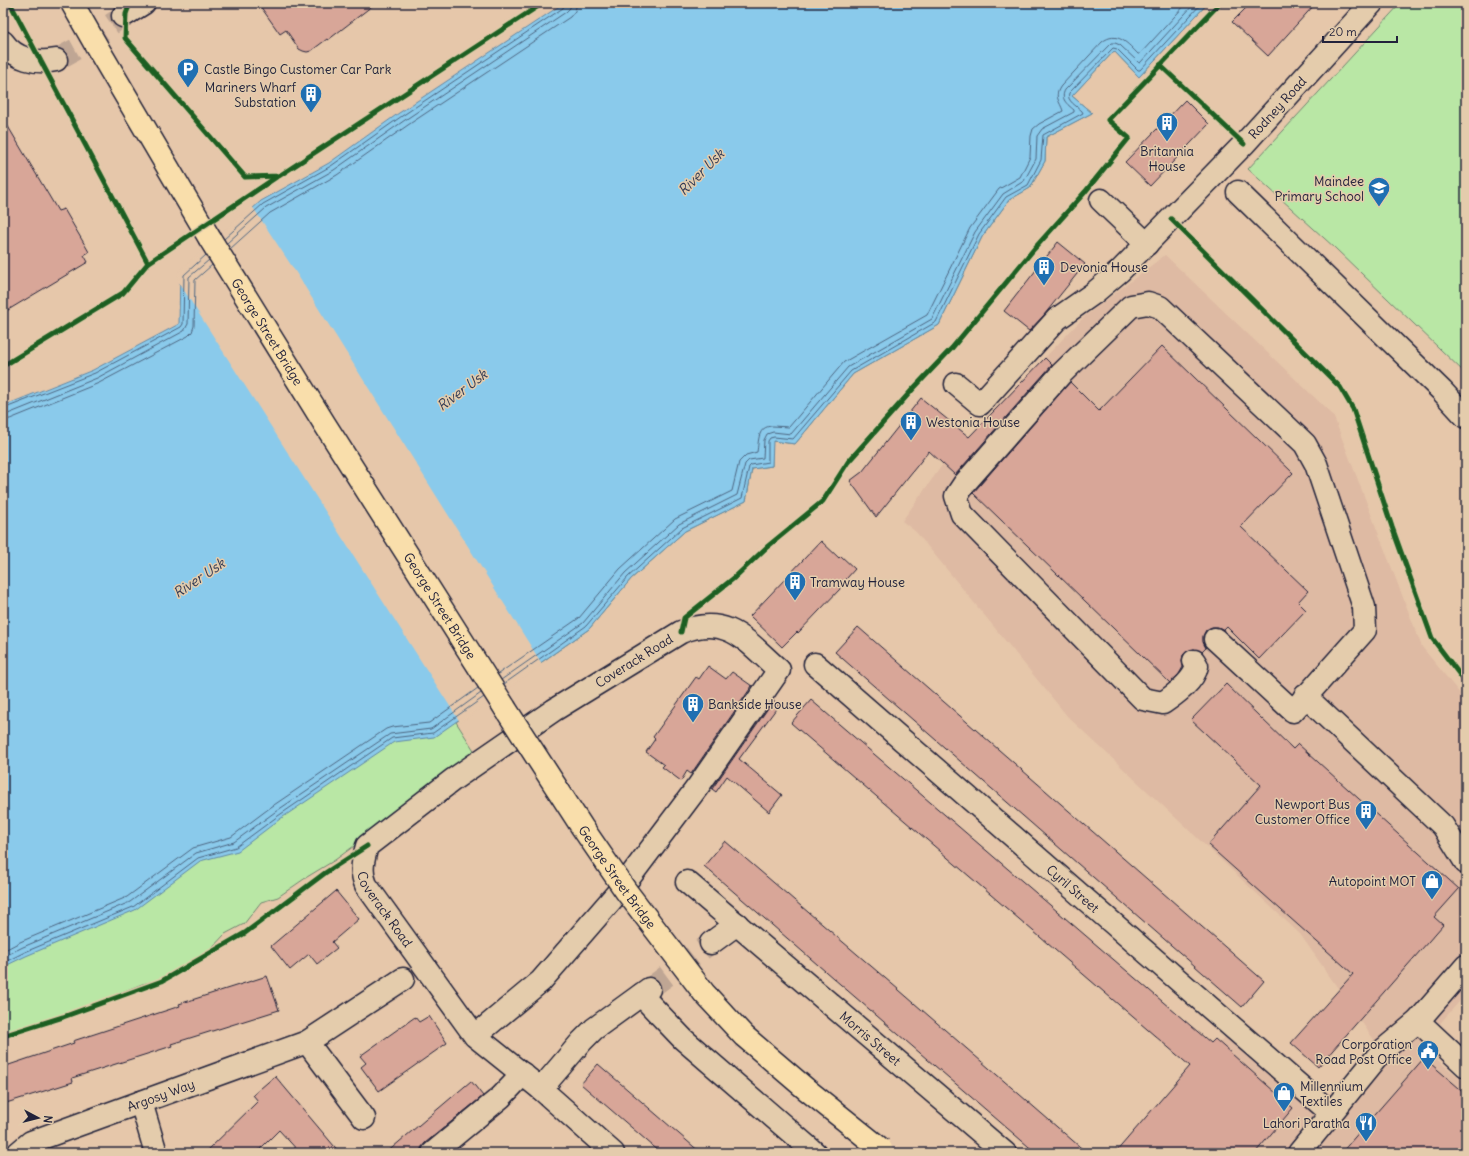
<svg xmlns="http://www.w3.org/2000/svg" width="1469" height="1156" font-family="Delius,sans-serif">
	<rect width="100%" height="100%" fill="#e6c7aa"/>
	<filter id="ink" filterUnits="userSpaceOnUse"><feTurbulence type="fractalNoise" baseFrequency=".025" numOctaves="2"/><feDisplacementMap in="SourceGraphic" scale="8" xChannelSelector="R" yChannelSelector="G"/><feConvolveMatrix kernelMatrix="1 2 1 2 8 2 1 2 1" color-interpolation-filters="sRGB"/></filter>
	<g filter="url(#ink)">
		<path fill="#debaa3" d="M1165 255 1333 415 1422 647 1466 701V994L1420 1046 1466 1083V1153H1119L1186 1082 1227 1034 1314 1114 1377 1044 1300 934 1068 717 916 532 902 521 943 464 1084 317Z"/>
		<g fill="#b9e7a5" stroke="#6e8470">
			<path d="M1208 3 1139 77 1114 51 1072 96 1092 113 1046 137 1045 161 1030 188 1009 200 982 237 939 325 853 374 795 444 772 441V466L752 469 746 501 685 531 631 579 589 629 456 722 482 763 373 832 335 860 307 877 278 897 261 902 244 924 225 934 210 950 162 979 142 984 79 1009 3 1034V854L844 176Z"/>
			<path d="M1401 3H1466V136L1464 139 1466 141V374L1335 248 1248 169Z"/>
		</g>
		<path fill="#8acaeb" stroke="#6087a5" d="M564 3H1208L1139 77 1114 51 1072 96 1092 113 1046 137 1045 161 1030 188 1009 200 982 237 939 325 853 374 795 444 773 441 772 466 752 469 746 501 685 531 631 579 589 629 434 737 394 742 280 819 238 851 200 861 135 910 26 956 3 967V406L93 370 179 324 180 273 261 201 329 163 399 113Z"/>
		<path fill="#e6c7aa" d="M252 206 295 271 542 664 460 722 178 281 179 272Z"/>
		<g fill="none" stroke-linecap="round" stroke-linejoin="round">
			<g stroke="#4c6581" stroke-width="1">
				<path d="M224 239 263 204 331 166 402 116 563 8 565 3"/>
				<path d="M227 243 266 208 334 170 405 120 566 12 570 8 571 3"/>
				<path d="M230 249 270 213 337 175 408 125 570 17 575 11 577 3"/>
				<path d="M3 409 95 373 181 327 183 324 184 275 206 255"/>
				<path d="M3 414H8L97 378 184 331 188 324 189 277 209 260"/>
				<path d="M3 420 10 419 99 383 188 336 192 332 194 326 195 280 212 265"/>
				<path d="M498 674 579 618 620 569 675 519 732 491 739 462 746 455 757 452C759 441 757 426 773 426 778 426 784 427 789 427L844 362 927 315 970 228 999 189 1020 177 1030 157 1031 136 1033 129 1039 124 1063 111C1060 101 1053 97 1061 86L1102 42C1117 30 1128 44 1138 54H1140L1187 3"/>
				<path d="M501 680 583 623 625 573 679 524 737 495 745 464 749 460 763 458 764 440 767 434 773 432 791 434 848 367 932 319 975 232 1003 194 1024 181 1036 159 1037 136 1042 129 1074 112V110C1067 104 1060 99 1065 90L1111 43H1115L1120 45 1138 62 1140 63 1195 3"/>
				<path d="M504 684 586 626 628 577 682 528 742 498 749 467 751 465 768 462V441L770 438 774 437 793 439 851 371 936 322 979 234 1006 197 1028 185 1041 160 1043 135 1083 113 1082 111C1077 106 1066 101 1069 93L1113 48 1117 49 1138 70H1140L1202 3"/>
				<path d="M3 951 20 942 127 897 193 848 231 837 271 807 386 729 392 727 429 723 478 688"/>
				<path d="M3 957 23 947 130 902 196 853 234 842 275 812 390 734 431 729 481 693"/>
				<path d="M3 963 25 952 133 907 198 858 236 847 278 816 392 738 433 733 484 697"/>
			</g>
		</g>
		<g fill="#d8a698" stroke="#22223b">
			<path d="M258 3H376L328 40 327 39 311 51 307 52 303 51 299 49 286 30 280 34Z"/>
			<path d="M1251 3H1316L1268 56 1232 22Z"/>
			<path d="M1185 100 1209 124 1150 186 1125 162Z"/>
			<path d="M3 118 58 211 64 209 89 252 84 255 88 262 3 313Z"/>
			<path d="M1058 242 1085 264 1044 315 1029 331 1004 311Z"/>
			<path d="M1162 346 1293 473 1241 527 1308 591 1298 602 1306 610 1259 659 1227 627 1224 630 1218 627H1212L1206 630 1203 636V642L1206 648 1202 652 1194 649 1187 651 1183 655 1182 661 1183 667 1179 674 1170 683 973 493 1070 382 1099 411Z"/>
			<path d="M1045 358 1052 365 955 475 929 451 876 517 850 481 862 472 921 398 969 437Z"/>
			<path d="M821 541 839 558 841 556 855 569 839 587 840 589 798 633 797 632 782 647 750 616Z"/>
			<path d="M858 627 1264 981 1242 1007 835 652Z"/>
			<path d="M708 666 726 679 732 672 752 686 691 774 687 771 681 781 662 767 664 765 646 752 655 739 653 737 696 677 699 679Z"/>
			<path d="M1226 684 1293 749 1298 744 1459 889 1434 917 1443 925 1318 1067 1291 1043 1353 974 1208 845 1261 785 1191 720Z"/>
			<path d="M811 700 1191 1026 1211 1043 1215 1039 1293 1108 1255 1153H1115L1190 1066 791 723Z"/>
			<path d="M773 701 779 705 739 759 782 795 769 812 727 776 716 792 712 789Z"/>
			<path d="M725 841 899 990 1087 1153H1036L833 978 704 866Z"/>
			<path d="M336 891 359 919 332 942 337 948 317 964 309 954 290 970 271 946Z"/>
			<path d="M267 976 279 1010 171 1044 172 1046 72 1078 73 1082 3 1104V1067L74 1043 73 1041 180 1006 179 1004Z"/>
			<path d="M429 1016 447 1043 379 1091 361 1067 366 1063 360 1056 415 1017 419 1022Z"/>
			<path d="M1424 1058 1466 1094V1153H1341Z"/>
			<path d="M598 1064 701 1153H661L581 1084Z"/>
			<path d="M275 1076 340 1153H300L279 1130 256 1153H205L258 1101 253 1095Z"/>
			<path d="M471 1081 483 1096 425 1143 421 1148V1153H386Z"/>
		</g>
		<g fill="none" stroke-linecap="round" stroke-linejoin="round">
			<g stroke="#bfa694" stroke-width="22" stroke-dasharray="22 11" stroke-linecap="butt">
				<path d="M56 60 76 49 123 16"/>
				<path d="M649 989 711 943"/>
			</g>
			<g stroke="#22223b" stroke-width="25">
				<g id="minor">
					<path d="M123 16 144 3"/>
					<path d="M3 42C15 59 36 64 56 60"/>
					<path d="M1238 192 1442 391 1466 417"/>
					<path d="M1101 200 1147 244"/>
					<path id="s1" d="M956 384 980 404 1057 319 1094 293 1120 271 1244 144 1372 3"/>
					<path d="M1194 661 1197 666C1194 681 1176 694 1163 703L1143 699 962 514 956 496 964 484 1061 374 1131 306 1148 303 1160 307 1305 444 1316 464 1364 607 1365 630 1293 711 1215 639"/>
					<path id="s2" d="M815 664 1331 1113"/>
					<path d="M1305 696 1443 826 1466 863"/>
					<path id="s3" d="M687 882 1005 1153"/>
					<path d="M711 943 737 924"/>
					<path d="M641 995 683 1039 815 1153"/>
					<path d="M1418 1021 1466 1066"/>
					<path id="s4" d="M475 1036 541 981 620 890 699 785 779 670C747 642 728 613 681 632L554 710 454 779 367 846C363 860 360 871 366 885L475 1036 541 1089 613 1153"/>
					<path d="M307 1042 364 1118"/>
					<path d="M541 1089 582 1041 594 1029 649 989"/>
					<path d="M141 1102 156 1153"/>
					<path id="s5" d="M18 1153 31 1142 307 1042 403 979"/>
					<path d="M433 1153 501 1097 523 1074"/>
					<path d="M1299 1153 1382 1051 1418 1021 1466 966"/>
				</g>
			</g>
			<g stroke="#22223b" stroke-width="25">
				<g id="major">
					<path id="s6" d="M210 239 324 423 505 708"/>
				</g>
			</g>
			<use href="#minor" stroke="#e4ccac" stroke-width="22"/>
			<use href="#major" stroke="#f9deab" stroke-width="22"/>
			<g stroke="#22223b" stroke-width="25" stroke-linecap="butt">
				<g id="major-bridge">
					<path d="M72 3 97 47 210 239"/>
					<path id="s7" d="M505 708 582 827 626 891 704 993 744 1036 806 1089 881 1149"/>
				</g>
			</g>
			<use href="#major-bridge" stroke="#f9deab" stroke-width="22"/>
			<g stroke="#e4ccac" stroke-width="8">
				<g id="cycleway">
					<path d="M10 3 148 263"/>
					<path d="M130 3 126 14 125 38 245 177 279 176 543 3"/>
					<path d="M1160 65 1244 144"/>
					<path d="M1171 219 1340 387 1353 409 1392 527 1432 638 1466 683"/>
					<path d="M3 366 123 293 148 263 278 176"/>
					<path d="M681 632 684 618 734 578 767 547 823 501 848 462 913 389 952 348 1034 249 1085 192 1129 138 1108 120 1220 3"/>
					<path d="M3 1036 63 1017 162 981 245 933 325 873 367 846"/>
				</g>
			</g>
			<use href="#cycleway" stroke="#1b5e20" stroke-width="5"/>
		</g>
	</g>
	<defs>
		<g id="parking-pin" transform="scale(1.15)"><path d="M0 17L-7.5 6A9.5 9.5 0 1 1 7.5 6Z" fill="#1f6fb2" stroke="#e4ccac"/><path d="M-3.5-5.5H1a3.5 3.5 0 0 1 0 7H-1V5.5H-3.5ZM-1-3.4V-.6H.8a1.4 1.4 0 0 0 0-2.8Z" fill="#fff"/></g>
		<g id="building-pin" transform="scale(1.15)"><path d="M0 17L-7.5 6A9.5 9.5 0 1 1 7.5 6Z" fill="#1f6fb2" stroke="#e4ccac"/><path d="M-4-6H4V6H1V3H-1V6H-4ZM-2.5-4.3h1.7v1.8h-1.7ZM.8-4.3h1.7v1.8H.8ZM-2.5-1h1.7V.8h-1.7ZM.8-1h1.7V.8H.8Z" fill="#fff"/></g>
		<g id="school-pin" transform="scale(1.15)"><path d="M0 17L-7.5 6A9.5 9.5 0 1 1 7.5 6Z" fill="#1f6fb2" stroke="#e4ccac"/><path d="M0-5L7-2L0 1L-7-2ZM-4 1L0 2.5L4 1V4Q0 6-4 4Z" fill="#fff"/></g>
		<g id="shop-pin" transform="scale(1.15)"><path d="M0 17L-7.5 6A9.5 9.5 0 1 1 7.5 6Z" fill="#1f6fb2" stroke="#e4ccac"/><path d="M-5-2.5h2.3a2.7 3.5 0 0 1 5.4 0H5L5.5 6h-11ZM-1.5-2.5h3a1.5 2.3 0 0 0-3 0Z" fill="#fff"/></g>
		<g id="civic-pin" transform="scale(1.15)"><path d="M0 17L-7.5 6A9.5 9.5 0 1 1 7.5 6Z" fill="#1f6fb2" stroke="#e4ccac"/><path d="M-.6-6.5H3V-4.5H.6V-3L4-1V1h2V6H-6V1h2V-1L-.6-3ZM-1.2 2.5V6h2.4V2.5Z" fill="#fff"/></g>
		<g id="restaurant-pin" transform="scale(1.15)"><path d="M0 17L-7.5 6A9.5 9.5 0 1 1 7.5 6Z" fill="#1f6fb2" stroke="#e4ccac"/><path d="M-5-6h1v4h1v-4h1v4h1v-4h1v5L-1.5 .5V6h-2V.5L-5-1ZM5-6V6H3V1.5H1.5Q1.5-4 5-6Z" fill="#fff"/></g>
	</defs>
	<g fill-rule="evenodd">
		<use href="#parking-pin" x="188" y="69"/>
		<use href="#building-pin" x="311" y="94"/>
		<use href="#building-pin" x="1167" y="123"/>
		<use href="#school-pin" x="1379" y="188"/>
		<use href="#building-pin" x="1044" y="267"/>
		<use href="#building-pin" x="911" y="422"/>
		<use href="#building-pin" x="795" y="582"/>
		<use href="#building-pin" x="693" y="704"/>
		<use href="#building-pin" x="1366" y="811"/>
		<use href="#shop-pin" x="1432" y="881"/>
		<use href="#civic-pin" x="1428" y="1051"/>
		<use href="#shop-pin" x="1284" y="1093"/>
		<use href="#restaurant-pin" x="1366" y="1123"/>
	</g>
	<g text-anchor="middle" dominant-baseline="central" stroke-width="3" stroke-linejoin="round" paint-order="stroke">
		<g font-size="13" fill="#22223b" stroke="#e4ccac" text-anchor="start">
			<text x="204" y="69">Castle Bingo Customer Car Park</text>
			<text x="296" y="87" text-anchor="end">Mariners Wharf<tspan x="296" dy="15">Substation</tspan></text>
			<text x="1167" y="151" text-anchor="middle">Britannia<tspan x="1167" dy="15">House</tspan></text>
			<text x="1364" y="181" text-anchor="end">Maindee<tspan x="1364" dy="15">Primary School</tspan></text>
			<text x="1060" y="267">Devonia House</text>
			<text x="926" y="422">Westonia House</text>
			<text x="810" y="582">Tramway House</text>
			<text x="708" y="704">Bankside House</text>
			<text x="1350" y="804" text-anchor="end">Newport Bus<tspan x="1350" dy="15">Customer Office</tspan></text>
			<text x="1416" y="881" text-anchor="end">Autopoint MOT</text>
			<text x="1412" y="1044" text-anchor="end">Corporation<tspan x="1412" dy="15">Road Post Office</tspan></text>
			<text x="1300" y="1086">Millennium<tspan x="1300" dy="15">Textiles</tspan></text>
			<text x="1350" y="1123" text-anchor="end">Lahori Paratha</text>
		</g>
		<g font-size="13" fill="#22223b" stroke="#e4ccac">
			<text stroke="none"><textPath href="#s1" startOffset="452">Rodney Road</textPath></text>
			<text stroke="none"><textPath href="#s6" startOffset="109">George Street Bridge</textPath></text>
			<text stroke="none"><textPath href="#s6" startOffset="433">George Street Bridge</textPath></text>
			<text transform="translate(634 661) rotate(-32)">Coverack Road</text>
			<text stroke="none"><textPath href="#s7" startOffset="203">George Street Bridge</textPath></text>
			<text stroke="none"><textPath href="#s2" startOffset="342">Cyril Street</textPath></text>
			<text stroke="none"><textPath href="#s4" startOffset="1042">Coverack Road</textPath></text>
			<text stroke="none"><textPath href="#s3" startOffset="241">Morris Street</textPath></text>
			<text stroke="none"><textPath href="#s5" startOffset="155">Argosy Way</textPath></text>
		</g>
		<g font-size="14" font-style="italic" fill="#323b55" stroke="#e4ccac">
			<text transform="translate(701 172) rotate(-45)">River Usk</text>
			<text transform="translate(462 390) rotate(-37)">River Usk</text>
			<text transform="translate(199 578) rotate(-34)">River Usk</text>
		</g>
	</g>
	<rect width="1469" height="1156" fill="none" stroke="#e4ccac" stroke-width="16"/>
	<rect x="8" y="8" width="1453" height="1140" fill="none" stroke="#22223b" stroke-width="1.5" filter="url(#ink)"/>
	<g transform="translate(38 1118) rotate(97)" stroke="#e4ccac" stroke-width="3" paint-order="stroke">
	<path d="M0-3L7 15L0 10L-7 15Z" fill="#22223b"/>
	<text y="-6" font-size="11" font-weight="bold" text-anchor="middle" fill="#22223b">N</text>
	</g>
	<path d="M1323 36v6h74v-6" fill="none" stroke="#22223b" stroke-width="2"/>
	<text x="1329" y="36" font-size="12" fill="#22223b" stroke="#e4ccac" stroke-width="3" paint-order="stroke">20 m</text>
</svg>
